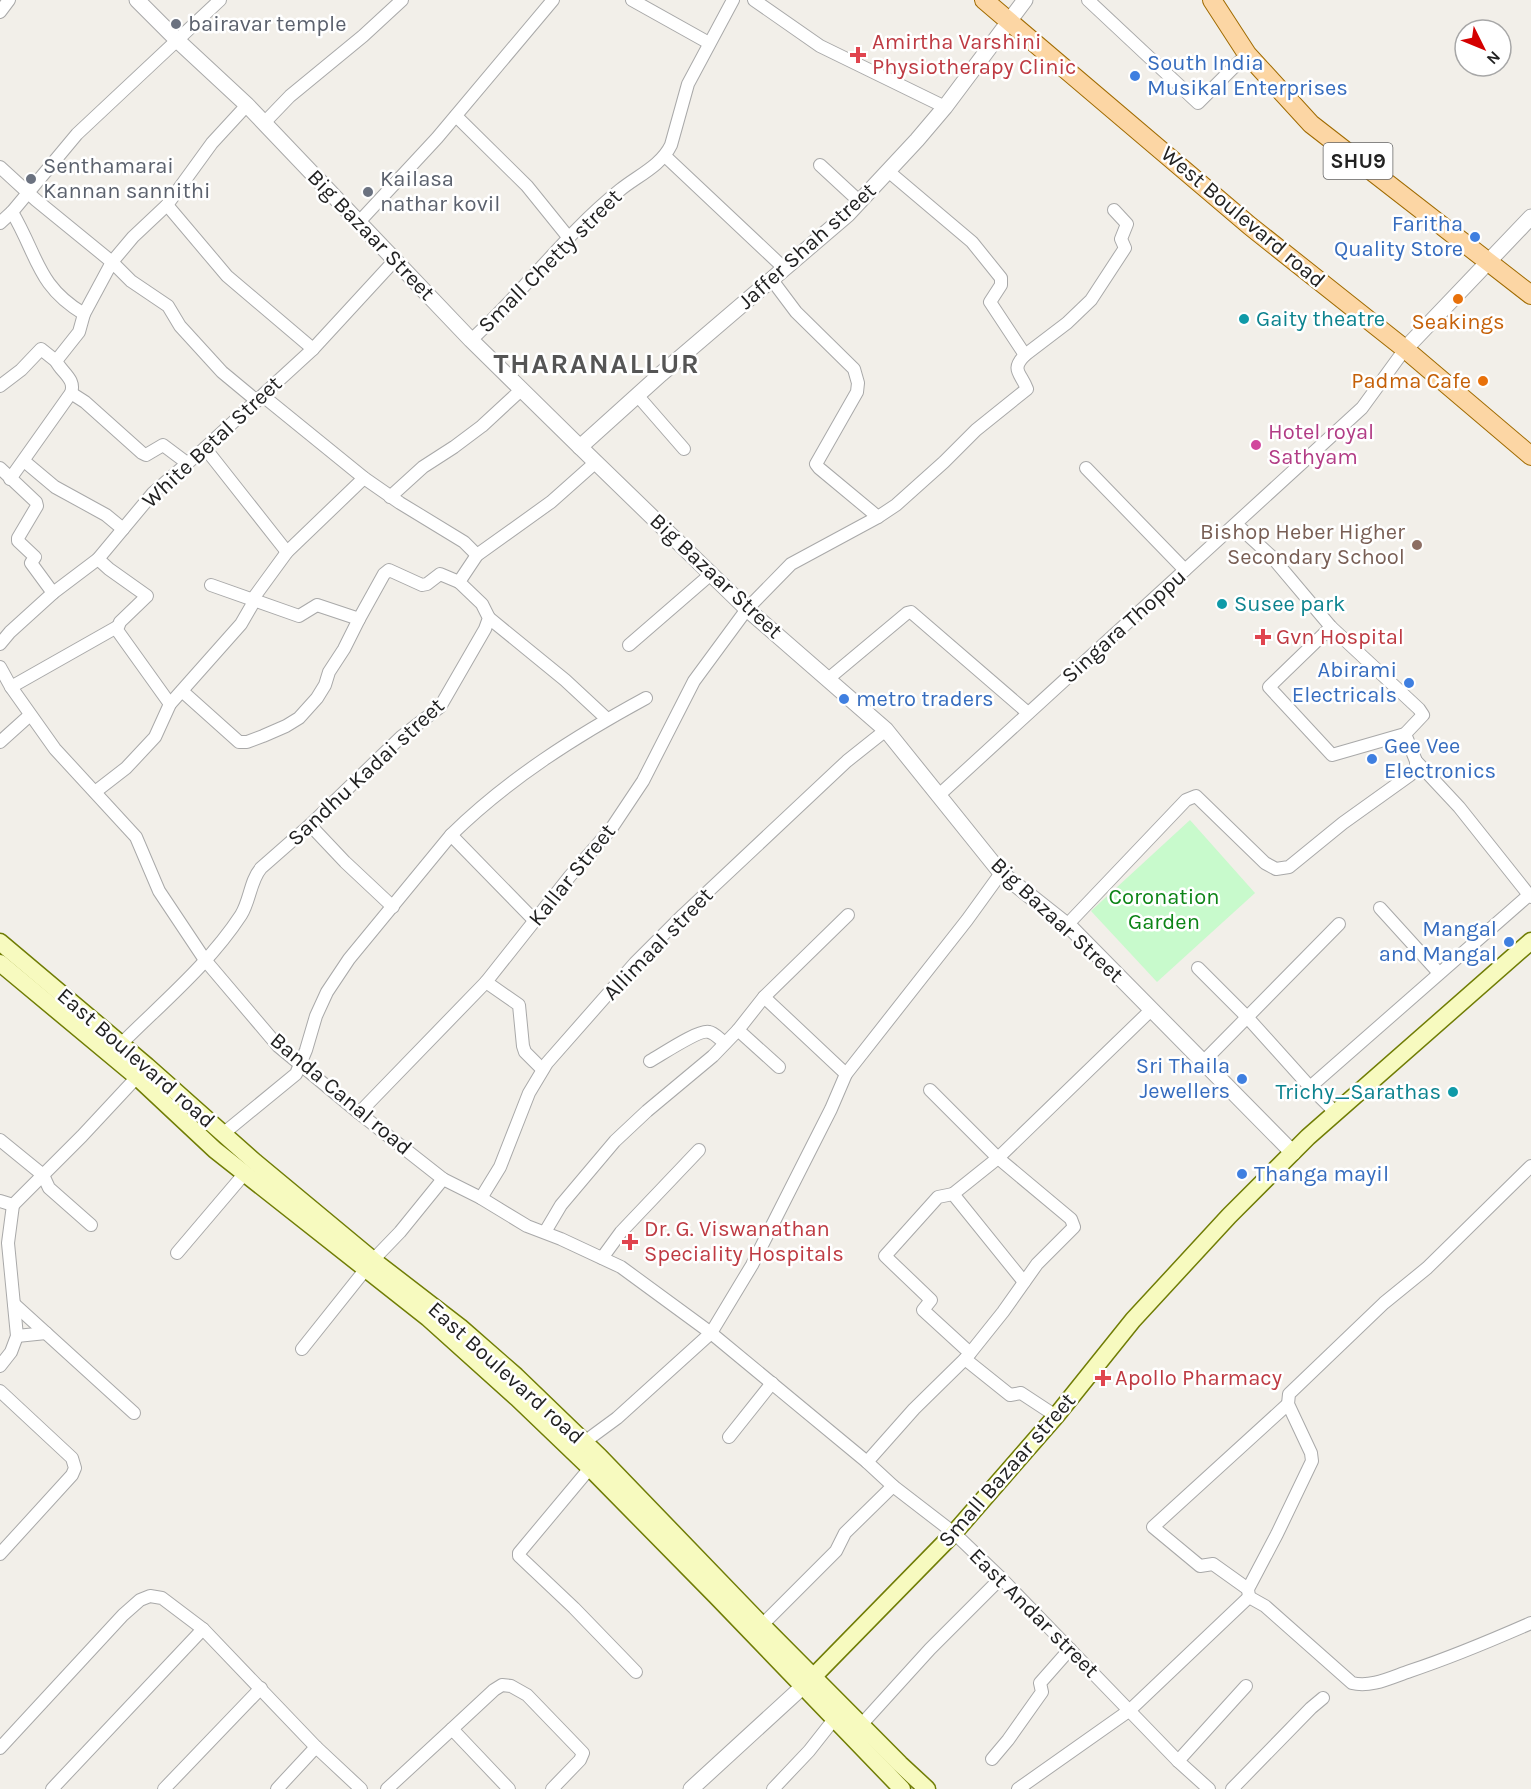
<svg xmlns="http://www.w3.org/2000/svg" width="1531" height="1789" font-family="Karla,sans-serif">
	<rect width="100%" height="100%" fill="#f2efe9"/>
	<path fill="#c8facc" d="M1190 820 1255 893 1157 982 1091 911Z"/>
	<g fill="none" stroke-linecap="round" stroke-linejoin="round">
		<g stroke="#a9a9a9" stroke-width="14">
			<g id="minor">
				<path d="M632 0 709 43"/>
				<path d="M754 0 820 46 945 107"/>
				<path d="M1088 0 1198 103 1247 54"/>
				<path d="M0 12 9 0"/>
				<path d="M456 116 527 186 569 238"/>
				<path d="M264 123 290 96 363 36 402 0"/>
				<path d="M665 156 785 269"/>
				<path d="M820 165 860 202"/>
				<path d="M0 167 36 200 112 262 133 237 167 205 212 143 247 105"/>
				<path d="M167 205 227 276 313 349"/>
				<path d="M12 212C38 256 37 286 84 314"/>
				<path d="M359 222 437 138 553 0"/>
				<path d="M0 223 12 212 77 134 220 0"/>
				<path d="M772 280 796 312 854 369 858 383 857 392 816 464 819 468 878 517"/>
				<path d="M471 340C523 293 565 234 620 190 637 176 661 166 671 145L688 84 733 0"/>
				<path d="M1025 355 1067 323 1091 300 1125 248 1121 239 1127 224 1114 210"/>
				<path d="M0 386 21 370 41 349 56 361"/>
				<path d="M71 393 85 402 142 453 146 455 163 445 187 463"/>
				<path d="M637 395 684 449"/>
				<path d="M263 396 364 478 400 503 464 542 477 555"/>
				<path d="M205 448 287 552"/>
				<path d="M24 461 55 487 106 515 123 529"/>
				<path d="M0 468 36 502 37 506 18 538V541L35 557 31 563 53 593"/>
				<path d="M1086 468 1185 570"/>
				<path d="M10 479 71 393C76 379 62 373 56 361L79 332 84 314 112 262 131 281 168 306 180 326 222 372 257 401"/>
				<path d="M390 497 423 467 454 447 482 426 522 389"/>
				<path d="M1236 524 1272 557 1331 627 1419 709 1423 715 1405 734 1416 761 1459 807 1529 895"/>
				<path d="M98 559 109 569 147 596 120 622 117 630 170 704"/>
				<path d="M211 585 299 616 317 605 359 619 384 574 389 570 422 585 427 584 440 574 459 582"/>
				<path d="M489 618 565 680 607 719"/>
				<path d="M1331 627 1269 687 1332 755 1405 734"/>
				<path d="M0 644 10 632 53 593 98 559 153 493 205 448 313 349 395 260"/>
				<path d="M629 645 711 574"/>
				<path d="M0 667 11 687 55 749 136 837 159 891 205 960 278 1046 359 1113 443 1179 481 1198 527 1226 561 1239 621 1267 711 1333 867 1462 893 1486 954 1533 1001 1578 1178 1761 1209 1789"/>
				<path d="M828 679 907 613 911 612 1028 713"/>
				<path d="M11 687 117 627"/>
				<path d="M182 691 239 742H247L263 736 286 726 299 718 317 698 325 685 329 672 344 649 359 619"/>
				<path d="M0 742 30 715"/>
				<path d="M95 792 126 768 155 737 170 704 241 624 252 605V600L287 552 364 478"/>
				<path d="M939 795 1362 408 1405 349"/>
				<path d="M310 825 345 862 393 907"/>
				<path d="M451 835C508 779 576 736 646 698"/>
				<path d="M1380 908 1439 973"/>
				<path d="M1066 926 1186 800 1196 796 1265 863 1276 869 1289 867 1343 823 1410 775 1416 769V761"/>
				<path d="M1198 968 1247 1017 1310 1087"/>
				<path d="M486 982 519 1005 523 1046 525 1052 542 1069"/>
				<path d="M764 997 846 1074"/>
				<path d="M738 1030 779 1067"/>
				<path d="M121 1044C162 1003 209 964 241 915 250 901 250 881 261 868L310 825 401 737 440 707 485 629 489 618 482 604 459 582 477 555 551 502 596 462"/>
				<path d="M650 1061C661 1055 699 1029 709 1032 715 1033 720 1040 725 1043"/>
				<path d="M1203 1062 1339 924"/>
				<path d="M359 1113 486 982 570 876 611 829 643 781 694 681 747 609 791 564 878 517 896 505 944 462 976 430 1027 389C1021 373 1010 370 1025 355L990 302 1001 285V278L972 242 888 171"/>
				<path d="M1336 1113 1310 1087 1529 895 1531 897"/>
				<path d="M224 1133 296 1074 306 1050 316 1016 327 992 349 959 451 835 534 920"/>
				<path d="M0 1140 43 1175 49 1188 91 1225"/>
				<path d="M953 1194 938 1197 885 1256 931 1300 923 1310 970 1353"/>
				<path d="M481 1198 500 1167 529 1093 547 1063 635 963 683 915 847 761 886 730"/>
				<path d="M0 1201 13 1205 82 1136 137 1077"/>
				<path d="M545 1232 561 1205 615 1141 647 1111 713 1056 738 1030 764 997 848 915"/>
				<path d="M177 1253 245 1173"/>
				<path d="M602 1258 621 1232 699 1150"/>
				<path d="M1024 1282 953 1194 998 1158 1151 1010"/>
				<path d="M14 1304 134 1413"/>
				<path d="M17 1336 46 1333"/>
				<path d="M302 1349 373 1260 400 1232 443 1179"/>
				<path d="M965 1359 1010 1395 1021 1393 1056 1416"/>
				<path d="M0 1366 11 1352 17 1336 8 1243 13 1205"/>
				<path d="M0 1391 72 1458 75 1468 72 1475 0 1554"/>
				<path d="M729 1437 772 1383"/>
				<path d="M583 1443 617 1418 711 1333 752 1265 831 1109 846 1074 967 920 1001 873"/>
				<path d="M867 1462 914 1409 967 1357 1003 1312 1037 1264 1074 1227 1071 1219 998 1158 930 1090"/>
				<path d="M590 1468 519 1553V1556L574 1608 636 1672"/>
				<path d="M1248 1589 1213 1564 1200 1566 1153 1527 1288 1404"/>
				<path d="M1249 1597 1248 1589 1277 1534 1312 1461 1311 1453 1288 1404 1289 1394 1384 1303 1427 1268 1531 1166"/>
				<path d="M1249 1597 1265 1606 1352 1683C1371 1688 1392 1677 1410 1671 1452 1657 1490 1641 1531 1623"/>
				<path d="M762 1625 836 1551 845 1533 893 1486"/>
				<path d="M861 1725 930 1649 1001 1578"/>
				<path d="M452 1729 494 1690 502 1685 511 1686 527 1695 583 1753 580 1760 552 1789"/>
				<path d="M0 1748 123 1615 140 1600 150 1596 162 1598 203 1629 316 1747 361 1789"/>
				<path d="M992 1759 1008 1740 1042 1692 1040 1683 1070 1649"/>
				<path d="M1178 1761 1246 1686"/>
				<path d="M52 1789 203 1629"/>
				<path d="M164 1789 261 1688"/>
				<path d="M277 1789 316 1747"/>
				<path d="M387 1789 452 1729 509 1789"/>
				<path d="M773 1789 809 1751 835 1718"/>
				<path d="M1018 1789 1130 1710 1249 1597"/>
				<path d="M1232 1789 1311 1708 1323 1698"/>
			</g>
		</g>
		<g stroke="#a9a9a9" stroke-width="17">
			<g id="tertiary">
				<path d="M137 0 177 40 247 105 471 340 580 447 747 609 886 730 1001 873 1073 930 1293 1153"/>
				<path d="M1405 349 1531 217"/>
				<path d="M580 447 661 374 848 214 917 140 945 107 1025 0"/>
				<path d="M691 1789 811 1679"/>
			</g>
		</g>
		<g stroke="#707d05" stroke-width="19">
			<g id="secondary">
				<path d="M0 942 147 1066 255 1162 373 1260 460 1327 516 1376 600 1457 762 1625 900 1764 927 1789"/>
				<path d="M0 963 137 1077 215 1150 428 1318 517 1398 590 1468 716 1596 902 1789"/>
				<path d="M813 1677 954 1533 1056 1416 1133 1320 1229 1216 1308 1137 1531 941"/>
			</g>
		</g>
		<g stroke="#a06b00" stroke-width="20">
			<g id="primary">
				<path d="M984 0 1250 226 1405 349 1531 456"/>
				<path d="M1212 0 1247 54 1311 124 1531 295"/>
			</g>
		</g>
		<use href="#minor" stroke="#fff" stroke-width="12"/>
		<use href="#tertiary" stroke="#fff" stroke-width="15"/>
		<use href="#secondary" stroke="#f7fabf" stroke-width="16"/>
		<use href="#primary" stroke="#fcd6a4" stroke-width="18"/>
	</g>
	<g fill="#6b7280" stroke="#fff" stroke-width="2">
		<circle cx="176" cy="24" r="6"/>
		<circle cx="31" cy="179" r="6"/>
		<circle cx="368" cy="192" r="6"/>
	</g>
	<g fill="#e0444e" stroke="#fff" stroke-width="2">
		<path d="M855 46h6v6h6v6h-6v6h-6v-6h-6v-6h6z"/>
		<path d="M1260 628h6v6h6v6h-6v6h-6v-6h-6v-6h6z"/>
		<path d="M627 1233h6v6h6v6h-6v6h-6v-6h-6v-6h6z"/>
		<path d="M1100 1369h6v6h6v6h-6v6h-6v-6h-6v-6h6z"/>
	</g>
	<g fill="#3f7fe0" stroke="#fff" stroke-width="2">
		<circle cx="1135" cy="76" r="6"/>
		<circle cx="1475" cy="237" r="6"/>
		<circle cx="1409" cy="683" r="6"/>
		<circle cx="844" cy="699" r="6"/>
		<circle cx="1372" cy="759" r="6"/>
		<circle cx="1509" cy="942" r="6"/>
		<circle cx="1242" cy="1079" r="6"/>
		<circle cx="1242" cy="1174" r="6"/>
	</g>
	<g fill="#e8710a" stroke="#fff" stroke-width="2">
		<circle cx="1458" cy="299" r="6"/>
		<circle cx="1483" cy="381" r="6"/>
	</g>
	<g fill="#0f9aa8" stroke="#fff" stroke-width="2">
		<circle cx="1244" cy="319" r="6"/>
		<circle cx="1222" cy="604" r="6"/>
		<circle cx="1453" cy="1092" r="6"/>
	</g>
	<circle fill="#d1479c" stroke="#fff" stroke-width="2" cx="1256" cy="445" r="6"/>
	<circle fill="#8d6e63" stroke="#fff" stroke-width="2" cx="1417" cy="545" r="6"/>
	<g text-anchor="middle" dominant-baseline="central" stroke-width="5" stroke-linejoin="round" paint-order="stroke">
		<rect fill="#fff" stroke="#646464" stroke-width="1.5" x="1323.5" y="143" width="69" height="36" rx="4.5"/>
		<g font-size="21" font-weight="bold" fill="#222">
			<text x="1358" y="161">SHU9</text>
		</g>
		<g font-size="22" fill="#5b616d" stroke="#fff" text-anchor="start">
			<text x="188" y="24">bairavar temple</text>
			<text x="43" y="166">Senthamarai<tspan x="43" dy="25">Kannan sannithi</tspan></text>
			<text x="380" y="179">Kailasa<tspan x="380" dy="25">nathar kovil</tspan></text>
		</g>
		<g font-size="22" fill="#be3a42" stroke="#fff" text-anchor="start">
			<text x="872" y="42">Amirtha Varshini<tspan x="872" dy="25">Physiotherapy Clinic</tspan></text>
			<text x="1276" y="637">Gvn Hospital</text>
			<text x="644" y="1229">Dr. G. Viswanathan<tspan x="644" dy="25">Speciality Hospitals</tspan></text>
			<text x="1115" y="1378">Apollo Pharmacy</text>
		</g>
		<g font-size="22" fill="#366cbe" stroke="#fff" text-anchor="start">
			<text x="1147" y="63">South India<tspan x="1147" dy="25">Musikal Enterprises</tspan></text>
			<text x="1463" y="224" text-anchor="end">Faritha<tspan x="1463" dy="25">Quality Store</tspan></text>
			<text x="1397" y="670" text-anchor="end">Abirami<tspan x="1397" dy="25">Electricals</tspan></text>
			<text x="856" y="699">metro traders</text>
			<text x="1384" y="746">Gee Vee<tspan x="1384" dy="25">Electronics</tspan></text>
			<text x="1497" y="929" text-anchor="end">Mangal<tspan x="1497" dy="25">and Mangal</tspan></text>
			<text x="1230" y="1066" text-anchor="end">Sri Thaila<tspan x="1230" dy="25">Jewellers</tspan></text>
			<text x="1254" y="1174">Thanga mayil</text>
		</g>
		<g font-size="22" fill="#222" stroke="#fff">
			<text transform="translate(1243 217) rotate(40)">West Boulevard road</text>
			<text transform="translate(371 235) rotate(46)">Big Bazaar Street</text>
			<text transform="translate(807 246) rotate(-42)">Jaffer Shah street</text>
			<text transform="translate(550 261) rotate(-45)">Small Chetty street</text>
			<text transform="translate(212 442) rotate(-43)">White Betal Street</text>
			<text transform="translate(716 576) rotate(43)">Big Bazaar Street</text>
			<text transform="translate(1124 626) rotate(-42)">Singara Thoppu</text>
			<text transform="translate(366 772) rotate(-43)">Sandhu Kadai street</text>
			<text transform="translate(572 875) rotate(-51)">Kallar Street</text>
			<text transform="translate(1057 920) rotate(43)">Big Bazaar Street</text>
			<text transform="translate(658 944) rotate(-46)">Allimaal street</text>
			<text transform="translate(136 1058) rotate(41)">East Boulevard road</text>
			<text transform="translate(341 1094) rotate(40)">Banda Canal road</text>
			<text transform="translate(506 1373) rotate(42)">East Boulevard road</text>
			<text transform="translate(1007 1470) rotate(-49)">Small Bazaar street</text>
			<text transform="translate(1034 1613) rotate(45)">East Andar street</text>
		</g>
		<g font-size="22" fill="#0d838f" stroke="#fff" text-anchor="start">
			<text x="1256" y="319">Gaity theatre</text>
			<text x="1234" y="604">Susee park</text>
			<text x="1441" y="1092" text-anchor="end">Trichy_Sarathas</text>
		</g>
		<g font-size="22" fill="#c56008" stroke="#fff">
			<text x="1458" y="322">Seakings</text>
			<text x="1471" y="381" text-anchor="end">Padma Cafe</text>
		</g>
		<g font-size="22" fill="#b23c85" stroke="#fff" text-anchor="start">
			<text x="1268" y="432">Hotel royal<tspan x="1268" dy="25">Sathyam</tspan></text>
		</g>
		<g font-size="22" fill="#785e54" stroke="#fff" text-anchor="end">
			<text x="1405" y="532">Bishop Heber Higher<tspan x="1405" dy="25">Secondary School</tspan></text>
		</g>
		<g font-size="22" fill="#0c8416" stroke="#fff">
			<text x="1164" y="897">Coronation<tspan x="1164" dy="25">Garden</tspan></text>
		</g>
		<g font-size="28" font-weight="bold" letter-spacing="1.5" fill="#555" stroke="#fff">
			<text x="597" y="363">THARANALLUR</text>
		</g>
	</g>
	<g transform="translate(1483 48) rotate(133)"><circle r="28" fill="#ffffff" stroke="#a7a7a7" stroke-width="1.5"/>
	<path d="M0-4.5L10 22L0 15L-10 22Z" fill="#d40000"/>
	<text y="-9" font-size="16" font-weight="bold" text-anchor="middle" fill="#222222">N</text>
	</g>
</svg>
